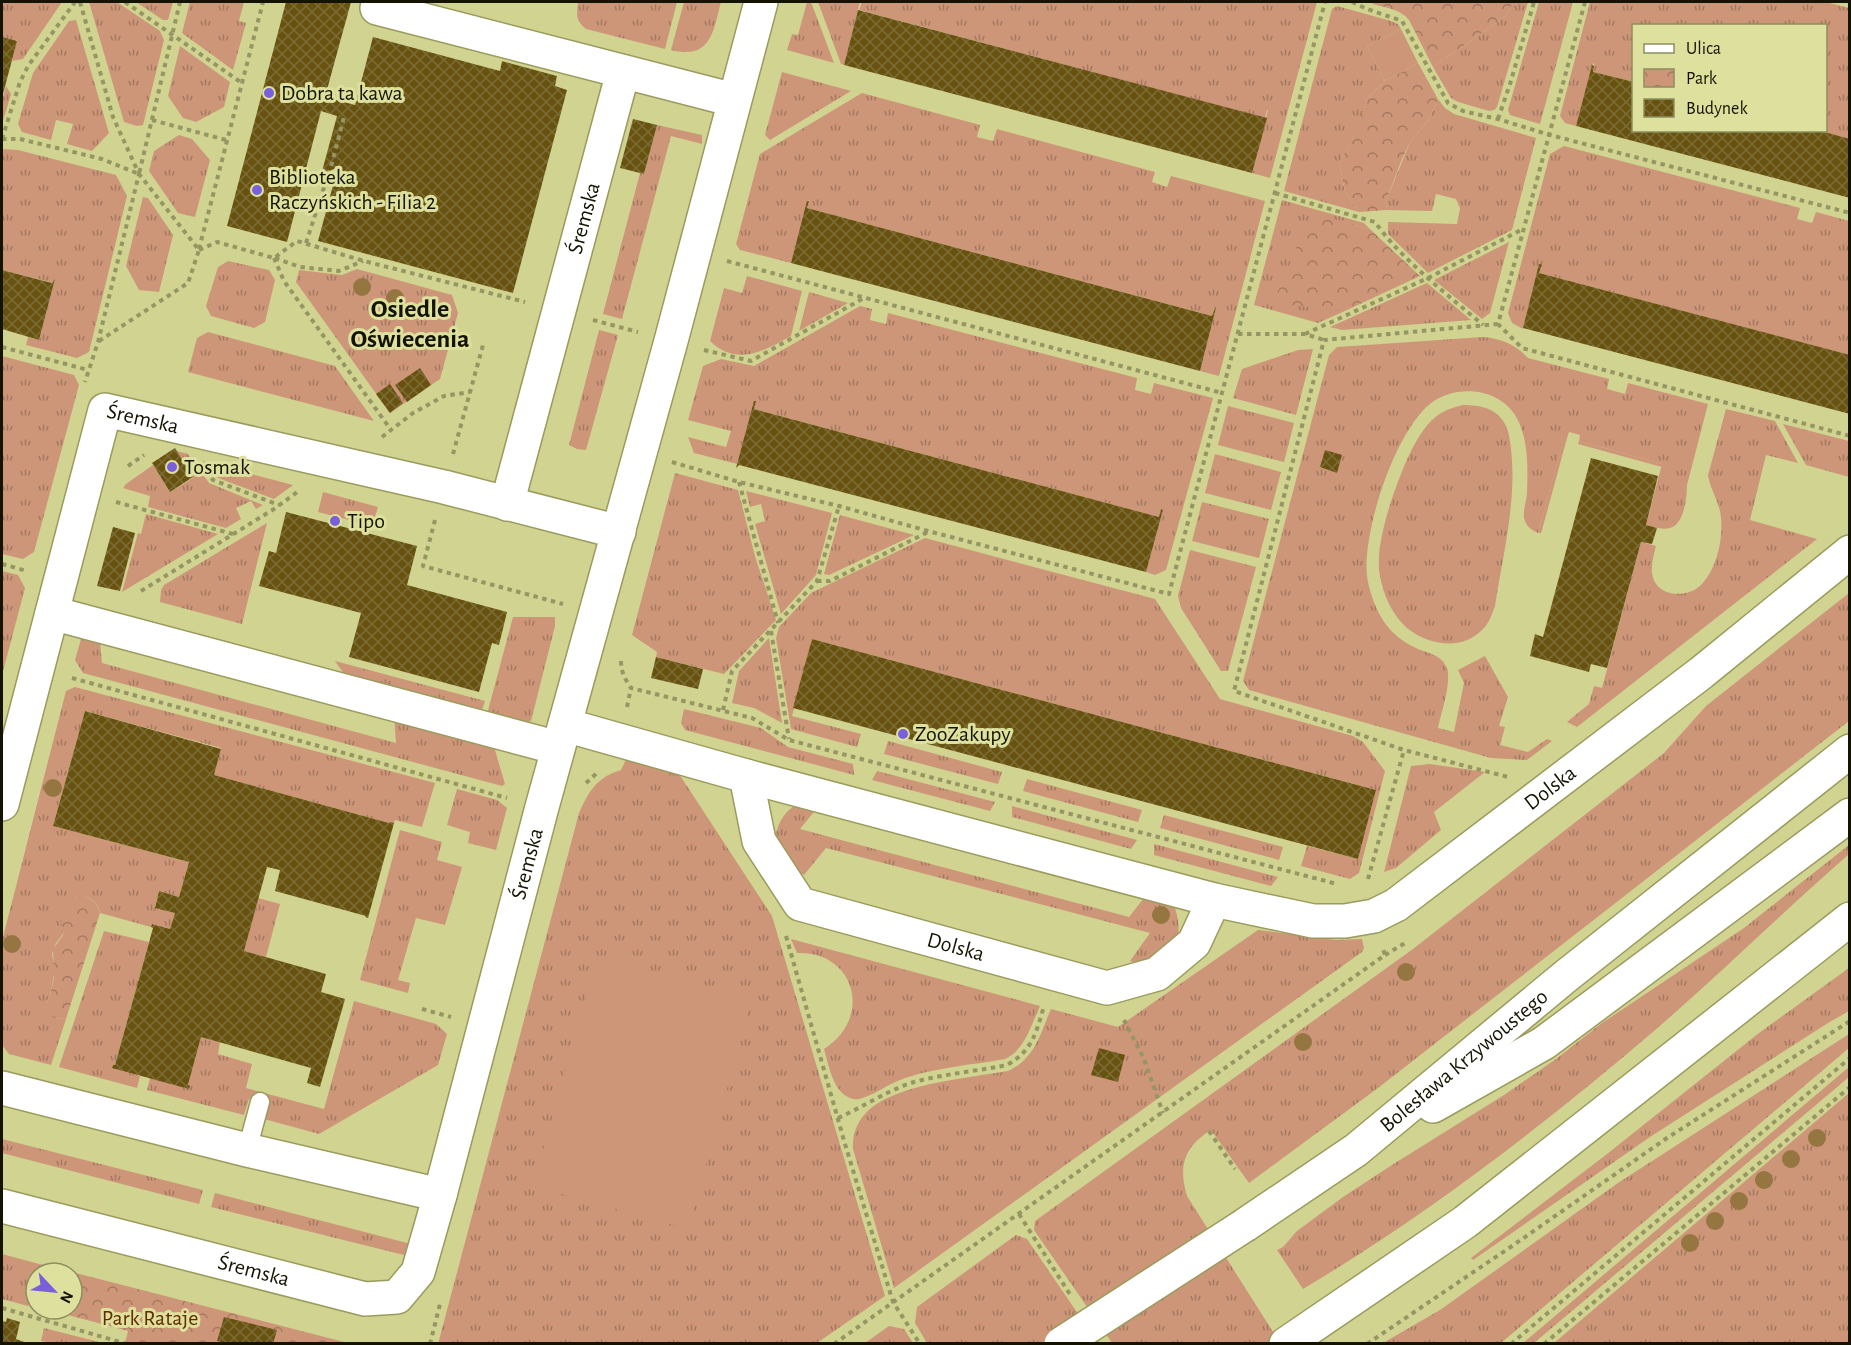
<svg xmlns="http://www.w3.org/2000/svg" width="1851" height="1345" font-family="'Alegreya Sans',sans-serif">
	<defs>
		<pattern id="grass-tufts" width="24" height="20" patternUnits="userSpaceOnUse" patternTransform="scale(1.5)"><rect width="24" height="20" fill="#cd9679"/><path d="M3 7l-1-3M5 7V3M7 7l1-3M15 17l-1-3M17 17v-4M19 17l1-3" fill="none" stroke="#a57961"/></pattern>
		<pattern id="park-crowns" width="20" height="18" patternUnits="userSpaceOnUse" patternTransform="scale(1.5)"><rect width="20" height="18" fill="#cd9679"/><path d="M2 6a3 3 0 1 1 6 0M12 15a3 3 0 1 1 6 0" fill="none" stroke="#a57961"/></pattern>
		<pattern id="building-cross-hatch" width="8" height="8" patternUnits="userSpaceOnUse" patternTransform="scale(1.5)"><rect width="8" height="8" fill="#68520f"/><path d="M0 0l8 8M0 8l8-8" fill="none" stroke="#7c6c38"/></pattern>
	</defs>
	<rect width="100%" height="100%" fill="#d1d391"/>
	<g fill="url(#grass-tufts)">
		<path d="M2 2H62L23 59 12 61 17 40 15 41 2 37Z"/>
		<path d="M89 2H117L160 31 164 40 143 125 137 126 124 122Z"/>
		<path d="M136 2H173L168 20H163Z"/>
		<path d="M190 2H244L239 21 246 23 233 70 182 33Z"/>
		<path d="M578 2H677L665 49 586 29C575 20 577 15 578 2Z"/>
		<path d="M684 2H721C713 32 711 60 671 50Z"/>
		<path d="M807 2H811L834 63 787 50 792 34 798 35Z"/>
		<path d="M818 2H1317L1270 178 1252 173 1268 110H1267L1265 118 859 10 862 2H860L844 65 841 64Z"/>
		<path d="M1514 2H1528L1497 107 1494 110 1489 111 1458 102 1451 98 1433 67 1506 16Z"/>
		<path d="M1539 2H1573L1540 124 1510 115 1508 110Z"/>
		<path d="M1590 2H1826L1849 8V139L1817 131 1826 130V26H1634L1633 82 1593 72 1594 64 1593 63 1576 126 1565 123 1560 116Z"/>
		<path d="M1337 6 1391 21 1398 24 1401 29 1367 46 1385 81 1367 99 1358 130 1339 163 1345 191 1359 212 1284 191 1332 9Z"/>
		<path d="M76 20 109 133 92 151 67 144 73 124 56 120 51 140 22 132 18 124 33 73 69 21Z"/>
		<path d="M180 46 230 82 224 107 196 122 183 118 168 96Z"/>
		<path d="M782 72 851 91 770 140 765 135Z"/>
		<path d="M6 86 11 94 3 121 2 122V101Z"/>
		<path d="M862 93 980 125 977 137 993 141 997 129 1155 172 1152 182 1167 187 1171 176 1265 201 1219 376 1200 371 1216 308H1214L1212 316 807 208 809 201 808 200 791 263 740 250 736 244 760 154Z"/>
		<path d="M1438 99 1445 108 1454 114 1536 138 1512 230 1428 273 1388 234V222L1457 224 1460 208 1456 199 1436 194 1432 211 1387 210 1386 201 1410 142 1427 122Z"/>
		<path d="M657 125 702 135V144L671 136 622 319 603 314 640 173 644 174Z"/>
		<path d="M179 135 192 139 210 160 195 217 178 213 149 171 154 151Z"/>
		<path d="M1564 146 1800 208 1797 219 1812 223 1816 212 1849 221V355L1539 273 1542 266 1539 265 1523 329 1512 323 1508 313 1550 154Z"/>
		<path d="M2 149 18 150 116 175 127 196 89 352 77 358 26 345 28 337 39 340 54 283 2 270Z"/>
		<path d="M143 197 148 198 173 235 159 292 139 290 126 266Z"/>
		<path d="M1282 200 1364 223 1370 229 1335 220 1317 301 1345 311 1318 323 1254 305Z"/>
		<path d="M1509 242 1490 313 1482 319 1434 280Z"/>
		<path d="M228 261 269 270 275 280 265 322 254 328 211 316 206 306 218 267Z"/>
		<path d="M357 269 452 295 458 313 440 379 390 413 296 282 299 270 342 275Z"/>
		<path d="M747 276 802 291 791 336C764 351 737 367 710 341L724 288 742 293Z"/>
		<path d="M1427 283 1471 320 1342 330 1330 327Z"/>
		<path d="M809 292 848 303 799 331Z"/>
		<path d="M860 306 872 309 870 320 886 324 888 313 1137 378 1135 390 1151 394 1154 383 1213 398 1166 570 1155 575 1146 572 1163 510 1161 509 1159 517 754 409 756 402 737 464 694 453 688 437 726 447 731 431 688 420 703 366 721 359 754 366Z"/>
		<path d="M599 330 618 335 586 450 577 449 569 445Z"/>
		<path d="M208 332 335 366 374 421 188 372 197 338Z"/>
		<path d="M1483 337C1502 339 1515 344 1528 358L1609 379 1607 389 1625 394 1628 383 1708 404 1687 485C1687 497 1684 525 1670 528 1662 530 1653 527 1646 525L1662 464 1579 441 1580 435 1569 432 1567 438H1564L1538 533C1532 530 1527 527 1525 521 1522 513 1526 502 1527 494 1528 462 1530 417 1498 399 1478 387 1448 389 1430 404 1395 432 1362 532 1367 576 1369 592 1377 613 1387 626 1394 635 1405 643 1416 648 1426 653 1440 654 1446 666 1453 679 1441 713 1438 728L1454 732 1464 683 1458 670 1485 656 1508 697 1499 726 1505 727 1500 745 1528 752 1547 739 1552 741 1527 760 1491 758 1249 690 1243 681 1329 355 1337 347Z"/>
		<path d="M1313 349 1296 415 1233 398 1242 369 1298 350Z"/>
		<path d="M2 356 74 375 79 385 34 552 23 559 2 554Z"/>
		<path d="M1463 405C1480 405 1498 408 1506 426 1509 432 1510 441 1511 448 1517 501 1503 554 1495 606 1492 614 1489 624 1482 630 1462 651 1427 645 1407 628 1392 615 1383 594 1380 576 1374 547 1392 496 1403 469 1411 450 1423 424 1441 413 1448 409 1455 407 1463 405Z"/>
		<path d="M1228 406 1294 423 1284 462 1218 445Z"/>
		<path d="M1726 409 1775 421 1798 463 1766 455 1750 520 1817 539 1577 727 1567 722 1589 704 1594 686 1602 688 1641 542 1656 546C1654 554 1651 564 1652 573 1655 598 1688 599 1702 584 1717 567 1723 540 1721 518 1720 502 1710 490 1708 475Z"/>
		<path d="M1783 424 1849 441V477L1806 465Z"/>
		<path d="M177 451 188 454 209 483 263 505 256 509 251 501 236 508 241 519 226 528 148 507 150 496 123 488 126 484 153 465 170 492 193 478Z"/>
		<path d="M1215 454 1281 472 1271 510 1205 493Z"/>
		<path d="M202 461 293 485 274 499 218 478Z"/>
		<path d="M675 473 738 490 755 556 776 620 724 674 656 657 657 652 632 635Z"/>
		<path d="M746 491 832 513 816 575 781 614 755 524 765 521 761 504 750 507Z"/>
		<path d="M323 492 378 507 372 526 318 512Z"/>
		<path d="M1202 502 1269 519 1259 558 1192 541Z"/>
		<path d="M146 514 218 534 122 592 138 533 141 534Z"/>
		<path d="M840 515 914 535 829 575 824 574Z"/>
		<path d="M267 523 242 624 160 602 161 590 164 585Z"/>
		<path d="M925 538 1155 599 1220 699 1353 736 1363 742 1385 771 1359 873 1350 879 1301 866 1307 846 1358 859 1376 790 812 639 792 716 861 734 857 747 791 729 776 638 779 627 811 593Z"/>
		<path d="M1190 550 1256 567 1228 671H1221L1181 608 1178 596Z"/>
		<path d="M2 571 18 575 25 588 2 675Z"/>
		<path d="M1849 593V721L1378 1088 1249 1183 1211 1130C1184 1147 1178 1166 1187 1196L1280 1343H1112L1034 1230 1035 1221 1413 949 1664 753 1706 706Z"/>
		<path d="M513 617H555V626L531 721 522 724 486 718Z"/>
		<path d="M83 632 100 642 102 663 396 743 394 714 492 740 505 784 502 786 83 673 75 660Z"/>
		<path d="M769 638 782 723 754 708 732 703 739 671Z"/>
		<path d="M335 661 485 701 480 716 347 678Z"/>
		<path d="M75 687 435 783 422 827 395 820 394 823 390 822 389 823 214 775 221 748 85 711 53 826 189 862 179 897 159 891 155 907 175 913 170 929 152 924 151 927 100 913C97 901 87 894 75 898L63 934 56 943 52 954 55 970 50 995 46 1003 55 1018 66 1019 51 1065 9 1054 2 1045V941L66 691Z"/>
		<path d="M684 709 761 728 788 747 853 764 854 775 685 730 681 723Z"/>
		<path d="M888 741 1002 772 998 784 884 754Z"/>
		<path d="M629 753 671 768 681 777 772 916 885 1296 817 1343 438 1344 579 813C589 791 597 777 621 770Z"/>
		<path d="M1430 764 1485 772 1434 812 1441 830 1396 868 1384 872 1411 766Z"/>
		<path d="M877 771 995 802 990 811 872 780Z"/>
		<path d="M1027 779 1142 810 1138 822 1023 791Z"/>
		<path d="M457 789 497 800 507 808 496 850 468 843 470 832 447 825Z"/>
		<path d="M799 803 817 808 800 829 1129 917 1144 898 1175 908C1179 921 1182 939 1171 950 1167 955 1159 957 1153 959 1144 963 1140 964 1130 961L1150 933 826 848 804 875 792 869 775 837C779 820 785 811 799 803Z"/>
		<path d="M1012 806 1137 840 1131 849 1012 817Z"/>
		<path d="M1164 815 1283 847 1279 860 1160 828Z"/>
		<path d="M400 830 442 842 437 860 462 867 445 925 416 918 398 980 410 983 408 993 360 980Z"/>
		<path d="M1154 844 1278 877 1271 886 1154 855Z"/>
		<path d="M1849 845V854C1783 912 1720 974 1654 1031 1544 1125 1427 1215 1303 1289L1277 1250 1283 1247 1297 1231 1343 1197 1392 1165 1504 1095 1556 1059 1602 1023 1744 928Z"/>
		<path d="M258 898 280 904 266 957 244 951Z"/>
		<path d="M1258 930 1336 940 1362 939 1364 948 1362 952 894 1288 853 1149C852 1133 858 1119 871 1108 902 1083 969 1078 1008 1071 1035 1059 1040 1034 1051 1009L1118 1027Z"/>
		<path d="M104 931 149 942 115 1065H113L112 1067 140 1076 137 1088 59 1067Z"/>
		<path d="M791 939 1040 1006C1031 1025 1025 1050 1005 1059 972 1065 931 1068 900 1080 888 1084 864 1102 853 1099 833 1094 829 1066 824 1049 873 1018 856 951 797 953Z"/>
		<path d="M1849 968V1011L1828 1023 1650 1137 1473 1260 1471 1258 1607 1154 1759 1033Z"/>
		<path d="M354 1001 436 1024 447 1034 438 1065 319 1134 264 1119 267 1103 249 1099 244 1115 147 1090 150 1078 188 1085 201 1037 220 1042 218 1054 252 1064 246 1088 324 1109Z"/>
		<path d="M1849 1034V1048L1501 1343H1383L1440 1310 1618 1183Z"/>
		<path d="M1849 1067V1077L1534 1343H1523Z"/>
		<path d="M1849 1093V1343H1554Z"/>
		<path d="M2 1139 203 1190 199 1204 2 1153Z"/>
		<path d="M215 1193 411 1244 408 1256 211 1207Z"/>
		<path d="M1016 1235 1027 1239 1098 1343H927L915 1323 917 1307Z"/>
		<path d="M2 1254 43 1265 40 1273H36C36 1284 38 1298 28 1306L2 1299Z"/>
		<path d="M889 1326 904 1329 913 1343H865Z"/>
		<path d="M44 1328 103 1343H51L41 1341Z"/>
	</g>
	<g fill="url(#park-crowns)">
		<path d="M1371 2H1514L1506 16 1433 67 1409 20C1400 9 1387 8 1373 4Z"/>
		<path d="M1418 63 1438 99 1427 122 1410 142 1402 159 1386 201 1387 210 1359 212 1345 191 1339 163 1356 133 1367 99 1385 81Z"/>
		<path d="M1311 213 1370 229 1420 276 1345 311 1273 303Z"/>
		<path d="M81 896C91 898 97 903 100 913L66 1019 55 1018 47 1014 44 1008 50 995 54 978 53 949 63 935 64 930 61 923 62 916 69 902 75 898Z"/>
		<path d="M60 1269 348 1343H125L128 1331 53 1311 51 1309H72V1273H59Z"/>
	</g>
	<g fill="#cd9679">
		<path d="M1401 29 1418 63 1385 81 1367 46Z"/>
		<path d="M1564 437 1567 438 1542 530 1541 533H1538Z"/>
		<path d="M1579 441 1662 464V467L1578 444Z"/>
		<path d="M597 957 752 1000 688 1229 533 1186Z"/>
	</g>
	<g fill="url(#building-cross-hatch)">
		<path d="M286 2H351L325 97 355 105 373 37 500 71 502 61 557 76 555 86 567 90 513 293 318 241 338 167 321 175 337 116 321 111 287 242 227 226Z"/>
		<path d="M858 10 1267 118 1252 173 844 65Z"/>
		<path d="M2 37 17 41 2 98Z"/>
		<path d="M1592 65 1594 66 1593 72 1634 82V130H1817L1850 139V198L1576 126Z"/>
		<path d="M633 119 657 125 644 174 620 168Z"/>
		<path d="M807 201H809L807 208 1212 316 1215 307 1216 308 1200 371 791 263Z"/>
		<path d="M1539 264 1542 265 1539 273 1850 355V414L1523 328Z"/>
		<path d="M2 270 52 283 55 279 39 340 2 329Z"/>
		<path d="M420 368 431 385 407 402 395 385Z"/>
		<path d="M390 384 403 403 390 413 376 394Z"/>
		<path d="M754 401H756L754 409 1159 517 1161 509 1163 510 1146 572 739 465 736 468Z"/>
		<path d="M175 448 193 477 170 492 152 463Z"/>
		<path d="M1325 450 1342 455 1337 473 1320 467Z"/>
		<path d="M1591 458 1658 476 1646 525 1657 528 1652 544 1641 542 1607 668 1591 664 1589 672 1530 656 1535 634 1543 637Z"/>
		<path d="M286 512 417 546 407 585 507 612 499 645 492 643 479 692 349 657 361 613 259 586 269 551 276 553Z"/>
		<path d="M113 527 135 533 120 591 97 586Z"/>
		<path d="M812 639 1376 790 1358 859 793 708Z"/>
		<path d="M656 657 703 669 698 689 651 678Z"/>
		<path d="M85 711 221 749 214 775 389 823 390 822 394 823 368 918 365 917 366 916 275 891 280 870 267 867 244 951 326 974 321 992 345 999 320 1087 307 1083 311 1068 201 1037 188 1085 190 1086 189 1089 112 1068 113 1065H115L153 928 151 927 152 924 170 929 175 913 155 908 159 891 179 897 189 862 53 826Z"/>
		<path d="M1099 1048 1125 1055 1118 1082 1091 1075Z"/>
		<path d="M224 1317 277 1330 273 1344H228L217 1341Z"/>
		<path d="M7 1318 20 1322 16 1339 30 1344H2L3 1333H2V1321L6 1322Z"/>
	</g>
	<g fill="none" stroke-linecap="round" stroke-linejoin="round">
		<g stroke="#9a9b5c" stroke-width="21">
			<path id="service" d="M247 1150 260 1102"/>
		</g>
		<g stroke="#9a9b5c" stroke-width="36">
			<g id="minor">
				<path d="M377 8 734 100"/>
				<path id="s1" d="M507 504 623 72"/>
				<path d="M52 613 558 748"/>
				<path id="s2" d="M565 725 746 776 1214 900 1313 921H1345L1374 916 1396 905 1701 673 1850 552"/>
				<path id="s3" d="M746 776 759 841 800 904 1107 988 1157 974 1194 943 1214 900"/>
				<path id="s4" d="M2 804 105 410 444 487 619 532"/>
				<path d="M2 1088 247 1150 440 1195"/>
				<path id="s5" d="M2 1206 365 1299 397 1297 418 1272 440 1195 542 807 671 341 761 2"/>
			</g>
		</g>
		<g stroke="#9a9b5c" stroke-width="36">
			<g id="secondary">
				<path d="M1433 1106 1544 1043 1850 815"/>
				<path id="s6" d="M1245 1225 1356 1150 1566 976 1850 751"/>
				<path d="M1286 1344 1465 1222 1850 919"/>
			</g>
		</g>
		<g stroke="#959663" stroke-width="4" stroke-dasharray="4.5 4.5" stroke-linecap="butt">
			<path d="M80 2 113 117 139 174 98 342 85 382"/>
			<path d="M125 2 242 83"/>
			<path d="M1352 2 1367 9 1402 21 1448 103 1463 111 1498 119 1550 135 1850 213"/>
			<path d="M1585 2 1498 324 1522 348 1850 436"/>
			<path d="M1498 119 1510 84 1534 2"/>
			<path d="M152 120 226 140"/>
			<path d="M2 139H20L102 159 139 174 180 2"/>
			<path d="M2 139 20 82 28 66 75 2"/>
			<path d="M1275 193 1375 222C1401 259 1448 295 1483 325"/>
			<path d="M306 243 332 163 344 117"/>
			<path d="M199 249 263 2"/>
			<path d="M199 250 217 242 274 258 297 241 364 261 525 302"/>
			<path d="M274 258 284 281 391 430"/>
			<path d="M275 258 300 267 339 271 363 261"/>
			<path d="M727 261 1222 393"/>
			<path d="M593 320 638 332"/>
			<path d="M1498 324 1324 340 1234 691 1404 750 1508 777"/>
			<path d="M1238 334H1305L1324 340"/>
			<path d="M1305 334 1428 278 1523 229"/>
			<path d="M99 341 188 283 199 250 139 174"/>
			<path d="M2 347 88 370"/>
			<path d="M704 350 751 361 864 298"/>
			<path d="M382 437 413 413 444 396 470 392"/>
			<path d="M453 454 483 345"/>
			<path d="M672 462 739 482 839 506 928 531 1169 594 1325 2"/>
			<path d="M128 466 144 455"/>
			<path d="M206 471 213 480 279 505"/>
			<path d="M739 482 778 623"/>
			<path d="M116 502 233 534"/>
			<path d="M435 520 423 566 563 604"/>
			<path d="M2 564 27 571"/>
			<path d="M817 581H830L928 532"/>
			<path d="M141 591 274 509 300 490"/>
			<path d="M771 631 789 739"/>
			<path d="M621 661C621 672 625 679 631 688L752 718 789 740 1337 884"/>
			<path d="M72 678 507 798"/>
			<path d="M627 707 631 688"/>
			<path d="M723 710 732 671 817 581 839 506"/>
			<path d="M586 783 598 772"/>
			<path d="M1368 879 1404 750"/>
			<path d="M786 936 845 1144 893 1302 920 1344"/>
			<path d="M1385 955 1405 943"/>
			<path d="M422 1009 451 1017"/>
			<path d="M1124 1020 1144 1059 1163 1113"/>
			<path d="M838 1118C863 1107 888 1090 914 1082 944 1074 977 1071 1007 1065 1033 1050 1036 1033 1044 1006"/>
			<path d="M1209 1131 1235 1169"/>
			<path d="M1019 1214 1071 1296"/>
			<path d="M2 1308 127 1344"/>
			<path d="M430 1344 440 1304"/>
			<path d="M834 1344 1385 955 1383 949"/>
			<path d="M1367 1344 1515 1244 1667 1138 1850 1021"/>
			<path d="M1511 1344 1850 1058"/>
			<path d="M1544 1344 1850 1087"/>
		</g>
		<use href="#service" stroke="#fff" stroke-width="18"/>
		<use href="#minor" stroke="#fff" stroke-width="33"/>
		<use href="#secondary" stroke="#fff" stroke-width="33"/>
		<g stroke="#9a9b5c" stroke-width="36" stroke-linecap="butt">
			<path id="secondary-bridge" d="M1061 1344 1245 1225"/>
		</g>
		<use href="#secondary-bridge" stroke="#fff" stroke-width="33"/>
	</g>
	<g fill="#957641">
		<circle cx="362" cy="287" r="9"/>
		<circle cx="395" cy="298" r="9"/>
		<circle cx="53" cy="788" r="9"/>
		<circle cx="1161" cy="915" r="9"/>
		<circle cx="12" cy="944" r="9"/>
		<circle cx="1406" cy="972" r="9"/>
		<circle cx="1303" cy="1042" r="9"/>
		<circle cx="1817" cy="1138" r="9"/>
		<circle cx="1791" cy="1159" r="9"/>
		<circle cx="1764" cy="1180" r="9"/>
		<circle cx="1739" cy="1201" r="9"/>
		<circle cx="1715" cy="1221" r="9"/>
		<circle cx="1690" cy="1243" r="9"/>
	</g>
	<g fill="#795fda" stroke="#dee09e" stroke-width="2">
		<circle cx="269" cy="93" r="6"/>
		<circle cx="257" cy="190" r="6"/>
		<circle cx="172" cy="467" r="6"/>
		<circle cx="335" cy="521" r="6"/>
		<circle cx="903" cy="734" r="6"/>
	</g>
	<g text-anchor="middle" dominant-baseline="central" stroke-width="6" stroke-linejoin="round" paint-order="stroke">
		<g font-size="22" fill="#141300" stroke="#dee09e" text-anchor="start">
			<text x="281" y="93">Dobra ta kawa</text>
			<text x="269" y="177">Biblioteka<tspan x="269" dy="25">Raczyńskich - Filia 2</tspan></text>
			<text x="184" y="467">Tosmak</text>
			<text x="347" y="521">Tipo</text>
			<text x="915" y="734">ZooZakupy</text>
		</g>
		<g font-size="22" fill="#141300" stroke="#dee09e">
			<text stroke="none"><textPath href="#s1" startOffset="296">Śremska</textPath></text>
			<text stroke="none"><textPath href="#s4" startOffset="446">Śremska</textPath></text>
			<text stroke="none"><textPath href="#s2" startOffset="1053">Dolska</textPath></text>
			<text stroke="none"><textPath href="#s5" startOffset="862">Śremska</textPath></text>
			<text stroke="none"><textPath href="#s3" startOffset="303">Dolska</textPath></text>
			<text stroke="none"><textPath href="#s6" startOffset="274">Bolesława Krzywoustego</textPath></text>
			<text stroke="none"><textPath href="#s5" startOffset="260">Śremska</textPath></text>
		</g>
		<g font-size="22" fill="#642a00" stroke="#dee09e">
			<text x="150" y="1318">Park Rataje</text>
		</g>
		<g font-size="26" font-weight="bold" fill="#141300" stroke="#dee09e">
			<text x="410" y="309">Osiedle<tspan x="410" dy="30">Oświecenia</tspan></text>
		</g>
	</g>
	<rect width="1851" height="1345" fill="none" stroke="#141300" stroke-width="6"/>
	<rect x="1632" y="24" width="195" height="108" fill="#dee09e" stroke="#8d8e5f" stroke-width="1.5"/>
	<rect x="1644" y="44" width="30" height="9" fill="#ffffff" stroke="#8d8e5f" stroke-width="1.5"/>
	<text x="1686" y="54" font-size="18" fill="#141300">Ulica</text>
	<rect x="1644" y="69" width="30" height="18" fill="url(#park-crowns)" stroke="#8d8e5f" stroke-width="1.5"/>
	<text x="1686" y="84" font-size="18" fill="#141300">Park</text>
	<rect x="1644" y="99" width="30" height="18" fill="url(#building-cross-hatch)" stroke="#8d8e5f" stroke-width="1.5"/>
	<text x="1686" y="114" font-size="18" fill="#141300">Budynek</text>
	<g transform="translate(54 1291) rotate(116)"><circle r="28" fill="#dee09e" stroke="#8d8e5f" stroke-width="1.5"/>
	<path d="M0-4.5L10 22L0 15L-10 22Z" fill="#795fda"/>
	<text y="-9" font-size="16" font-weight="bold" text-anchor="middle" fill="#141300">N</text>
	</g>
</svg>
